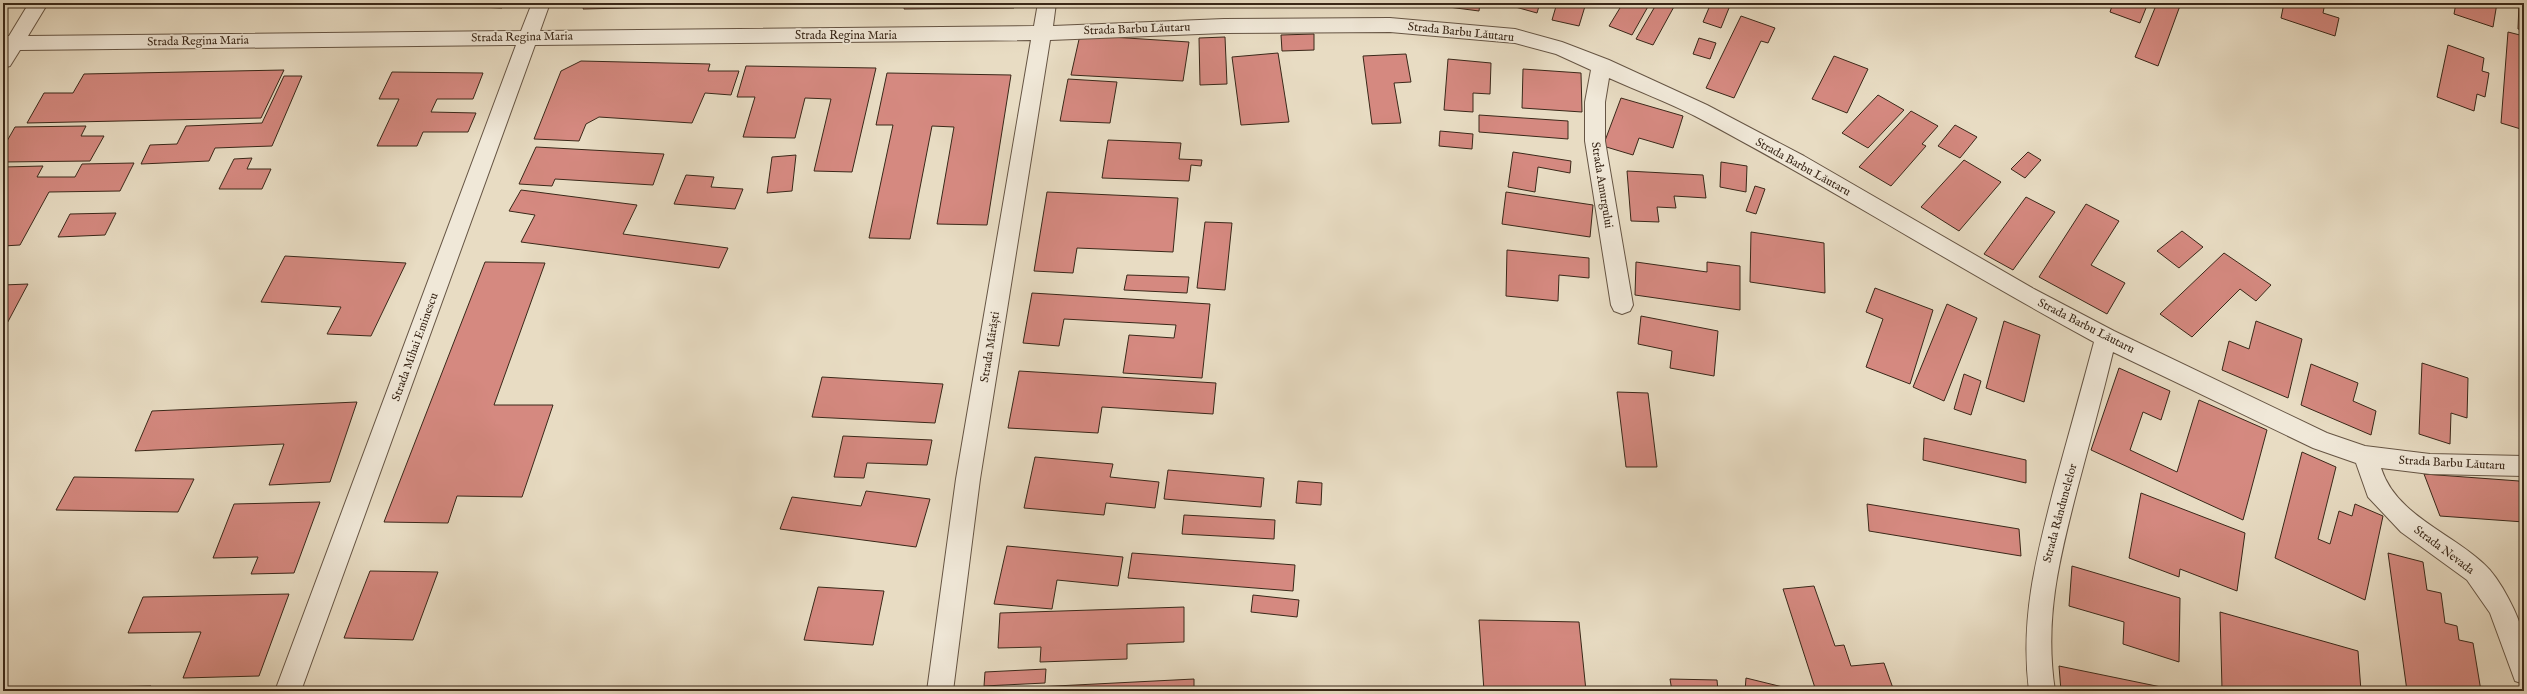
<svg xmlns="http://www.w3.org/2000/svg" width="2527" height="694" font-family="'IM FELL English',serif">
	<rect width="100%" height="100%" fill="#e8dcc3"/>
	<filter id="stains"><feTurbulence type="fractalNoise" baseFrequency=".005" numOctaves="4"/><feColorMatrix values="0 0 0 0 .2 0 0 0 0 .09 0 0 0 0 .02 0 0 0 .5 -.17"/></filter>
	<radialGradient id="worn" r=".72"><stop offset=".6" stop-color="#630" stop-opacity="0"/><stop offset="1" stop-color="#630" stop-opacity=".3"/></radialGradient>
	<g fill="#d58980" stroke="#3a2819">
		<path d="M86 3H337L86 4Z"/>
		<path d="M384 3H505L502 8Z"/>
		<path d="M585 3H712L711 6 583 9Z"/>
		<path d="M804 3H858L804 4Z"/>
		<path d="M905 3H1015L1014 8 904 9Z"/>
		<path d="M1418 3H1480L1479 11Z"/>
		<path d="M1501 3H1540L1537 13Z"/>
		<path d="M1557 3H1586L1579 26 1552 20Z"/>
		<path d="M1623 3H1650L1632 35 1609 26Z"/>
		<path d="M1657 3H1676L1653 45 1636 39Z"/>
		<path d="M1711 3H1731L1721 28 1703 22Z"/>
		<path d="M2113 3H2148L2140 23 2110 12Z"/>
		<path d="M2157 3H2181L2158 66 2135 57Z"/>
		<path d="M2284 3H2325L2323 13 2339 18 2335 36 2281 18Z"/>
		<path d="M2456 3H2497L2493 27 2454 14Z"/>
		<path d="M2519 3H2524V30L2518 29Z"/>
		<path d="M1741 16 1775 28 1768 43 1761 41 1734 98 1706 88Z"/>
		<path d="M2508 32 2524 36V130L2501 123Z"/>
		<path d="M1314 34V50L1282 51 1281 35Z"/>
		<path d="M1080 35 1189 42 1183 81 1071 75Z"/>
		<path d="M1225 37 1227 84 1200 85 1199 38Z"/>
		<path d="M1699 38 1716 43 1710 59 1693 54Z"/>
		<path d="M2448 45 2484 58 2482 71 2489 73 2485 97 2477 94 2474 111 2437 97Z"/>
		<path d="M1278 53 1289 122 1241 125 1232 57Z"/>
		<path d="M1406 54 1411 82 1394 83 1401 123 1372 124 1363 56Z"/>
		<path d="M1834 56 1868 69 1847 113 1812 99Z"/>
		<path d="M1448 59 1491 63 1490 94 1473 93V112L1444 110Z"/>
		<path d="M581 61 710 64 708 71H739L731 95 705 93 692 123 599 117 586 124 579 141 534 139 561 71Z"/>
		<path d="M746 66 876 68 852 172 814 171 831 99 805 98 795 138 743 137 755 97H737Z"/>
		<path d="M1523 69 1581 73 1582 112 1522 108Z"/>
		<path d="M284 70 261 118 27 123 44 93H73L84 74Z"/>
		<path d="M392 72 483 73 473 99H437L431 112 476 113 468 132H423L417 146H377L399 99H379Z"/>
		<path d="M887 73 1011 75 987 225 937 224 954 127 932 126 910 239 869 238 893 125H876Z"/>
		<path d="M284 76H302L272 146 215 148 209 161 141 164 150 145 177 144 186 126 262 123Z"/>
		<path d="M1068 79 1117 82 1110 123 1060 121Z"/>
		<path d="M1878 95 1904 110 1868 148 1842 133Z"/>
		<path d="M1621 98 1683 116 1673 148 1639 138 1633 155 1603 146Z"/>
		<path d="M1911 111 1938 126 1922 144 1926 146 1891 186 1859 167Z"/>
		<path d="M1479 115 1568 121V139L1479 132Z"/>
		<path d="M1955 125 1977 137 1960 158 1938 146Z"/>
		<path d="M86 126 81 136H104L90 161 3 162V148L15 127Z"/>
		<path d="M1440 131 1473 134 1472 149 1439 146Z"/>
		<path d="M1108 140 1181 143 1179 159 1202 160 1201 166 1191 165 1189 181 1102 178Z"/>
		<path d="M536 147 664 154 653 185 555 179 552 186 519 184Z"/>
		<path d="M1513 152 1571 161 1570 173 1538 167 1535 192 1508 187Z"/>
		<path d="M2028 152 2041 160 2025 178 2011 169Z"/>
		<path d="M796 155 792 191 767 193 772 157Z"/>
		<path d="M252 158 247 169H271L262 189H219L234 159Z"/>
		<path d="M1964 160 2001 182 1959 231 1921 207Z"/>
		<path d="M1721 162 1747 166 1746 192 1720 187Z"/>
		<path d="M134 163 120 191 49 192 20 245 3 246V167L43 166 37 177H75L82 164Z"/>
		<path d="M1627 171 1703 175 1706 198 1674 196 1676 208 1657 207 1659 222 1631 221Z"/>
		<path d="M686 175 714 177 711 187 743 189 735 209 674 204Z"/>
		<path d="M1755 186 1765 189 1756 214 1746 211Z"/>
		<path d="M521 190 637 205 623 234 728 248 719 268 521 242 535 215 509 211Z"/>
		<path d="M1047 192 1178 198 1173 252 1077 248 1073 273 1034 271Z"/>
		<path d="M1506 192 1593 205 1590 237 1502 224Z"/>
		<path d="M2026 197 2055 212 2013 270 1984 254Z"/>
		<path d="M2086 204 2119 221 2091 265 2125 283 2107 314 2039 277Z"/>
		<path d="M116 213 105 235 58 237 70 214Z"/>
		<path d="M1205 222 1232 223 1225 290 1197 288Z"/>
		<path d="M2182 231 2203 247 2179 268 2157 251Z"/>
		<path d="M1751 232 1824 243 1825 293 1750 282Z"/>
		<path d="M1507 250 1589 258V278L1559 275 1558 301 1506 296Z"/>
		<path d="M2224 253 2271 285 2256 301 2240 289 2192 337 2160 314Z"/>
		<path d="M285 256 406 263 371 336 327 334 341 307 261 302Z"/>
		<path d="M485 262 545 263 494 405H553L522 497 457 496 448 523 384 522Z"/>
		<path d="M1636 262 1707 272V262L1740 266V310L1635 295Z"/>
		<path d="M1127 275 1189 277 1187 293 1124 290Z"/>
		<path d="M28 284 3 331V285Z"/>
		<path d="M1875 288 1933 310 1910 384 1866 367 1883 319 1866 312Z"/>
		<path d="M1032 293 1210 304 1202 378 1123 373 1129 335 1174 338 1176 325 1064 319 1059 346 1023 343Z"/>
		<path d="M1947 304 1977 318 1944 401 1913 387Z"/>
		<path d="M1641 316 1718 331 1714 376 1670 368 1672 351 1638 344Z"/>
		<path d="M2004 321 2040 335 2024 402 1986 388Z"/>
		<path d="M2256 321 2302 339 2288 398 2222 370 2229 341 2249 349Z"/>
		<path d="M2422 363 2468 378 2467 418 2451 413 2450 444 2419 434Z"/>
		<path d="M2311 364 2358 383 2353 401 2376 411 2371 435 2301 405Z"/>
		<path d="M2119 368 2170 391 2161 420 2143 412 2130 450 2177 472 2199 400 2267 430 2243 520 2091 450Z"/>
		<path d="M1019 371 1216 383 1213 414 1102 407 1098 433 1008 428Z"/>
		<path d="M1964 374 1981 381 1971 415 1954 409Z"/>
		<path d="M822 377 943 384 935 423 812 417Z"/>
		<path d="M1617 392 1648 393 1657 467H1626Z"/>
		<path d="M357 402 330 482 269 485 284 444 135 451 152 411Z"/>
		<path d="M843 436 932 440 927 465 867 463 864 478 834 477Z"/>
		<path d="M1924 438 2026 460V483L1923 460Z"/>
		<path d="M2302 452 2336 467 2318 539 2330 544 2339 511 2352 516 2355 504 2383 516 2365 600 2275 558Z"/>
		<path d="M1035 457 1113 464 1110 477 1159 482 1155 508 1106 503 1104 515 1024 508Z"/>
		<path d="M1168 470 1264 478 1261 507 1164 499Z"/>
		<path d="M2424 474 2519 481 2524 493V522L2440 516Z"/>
		<path d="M74 477 194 479 178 512 56 510Z"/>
		<path d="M1298 481 1322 483 1321 505 1296 503Z"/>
		<path d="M866 491 930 499 916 547 780 529 792 497 861 506Z"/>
		<path d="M2141 493 2245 533 2237 591 2180 569 2179 577 2129 558Z"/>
		<path d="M320 502 294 573 251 574 258 557 213 558 234 504Z"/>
		<path d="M1867 504 2019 529 2021 556 1869 531Z"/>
		<path d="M1184 515 1275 520 1274 539 1182 534Z"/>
		<path d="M1007 546 1123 557 1118 586 1057 580 1052 609 994 604Z"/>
		<path d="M1132 553 1295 565 1293 591 1128 578Z"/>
		<path d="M2388 553 2423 562 2427 590 2441 593 2445 623 2457 626 2459 640 2473 643 2481 691H2407Z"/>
		<path d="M2072 566 2180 598 2179 662 2123 644 2124 622 2069 606Z"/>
		<path d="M370 571 438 572 413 640 344 638Z"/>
		<path d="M1814 586 1835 646 1844 645 1851 666 1884 663 1894 691H1816L1783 589Z"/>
		<path d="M818 587 884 591 873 645 804 640Z"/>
		<path d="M289 594 259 676 183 678 201 632 128 633 143 597Z"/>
		<path d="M1253 595 1299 600 1297 617 1251 612Z"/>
		<path d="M1184 607V642L1127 644V659L1040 662 1041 647 998 648 1000 613Z"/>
		<path d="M2220 612 2358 651 2361 691H2229L2222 689Z"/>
		<path d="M1479 620 1579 622 1586 691H1484Z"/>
		<path d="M2059 666 2166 688V691H2061Z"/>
		<path d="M1046 669 1045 683 984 686 985 672Z"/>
		<path d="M1746 678 1795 690V691H1745Z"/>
		<path d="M1194 679V691H976L977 690Z"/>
		<path d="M1670 679 1717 680 1718 691H1672Z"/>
		<path d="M151 686 149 691H98L100 687Z"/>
	</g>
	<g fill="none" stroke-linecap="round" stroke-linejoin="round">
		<g stroke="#654" stroke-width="2">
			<path id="minor" d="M29 3H48L28 36 521 31 532 3H550L540 31 1034 26 1038 3H1056L1053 26 1224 19 1390 18 1515 29 1562 42 1609 60 1707 105 1804 156 2034 289 2114 331 2327 433 2365 446 2430 454 2524 456V476L2430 474 2381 468C2396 515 2450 532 2484 564 2500 578 2520 617 2524 638 2527 653 2524 670 2524 684L2515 681 2490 613 2467 580 2401 532 2368 497 2356 463 2313 448 2113 352C2102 398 2089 444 2077 490 2059 560 2044 619 2055 691H2029C2020 618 2036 558 2054 488 2067 440 2081 391 2094 342 1959 269 1830 187 1695 116 1667 102 1638 91 1609 78L1605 102V141L1633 305 1630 311 1622 314 1614 311 1611 305 1585 141V102L1591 70 1556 54 1515 43 1390 32 1224 33 1050 40 980 479 953 691H927L956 479 1031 40 535 45 301 691H275L516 45 20 50 10 66 3 68V36H9Z"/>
		</g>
		<use href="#minor" fill="#f0e8d8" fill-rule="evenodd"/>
	</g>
	<g text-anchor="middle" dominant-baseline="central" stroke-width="3.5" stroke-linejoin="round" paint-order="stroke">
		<g font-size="12" fill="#3a2819" stroke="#f0e8d8">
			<text transform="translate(1137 29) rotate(-2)">Strada Barbu Lăutaru</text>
			<text transform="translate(1461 32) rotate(6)">Strada Barbu Lăutaru</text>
			<text x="846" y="35">Strada Regina Maria</text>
			<text transform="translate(522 37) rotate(-1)">Strada Regina Maria</text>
			<text transform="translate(198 41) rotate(-1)">Strada Regina Maria</text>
			<text transform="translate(1803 167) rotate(29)">Strada Barbu Lăutaru</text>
			<text transform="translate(1602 185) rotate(81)">Strada Amurgului</text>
			<text transform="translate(2086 326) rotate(27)">Strada Barbu Lăutaru</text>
			<text transform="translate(415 347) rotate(-70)">Strada Mihai Eminescu</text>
			<text transform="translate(990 347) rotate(-81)">Strada Mărăști</text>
			<text transform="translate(2452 463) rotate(3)">Strada Barbu Lăutaru</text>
			<text transform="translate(2060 513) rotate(-75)">Strada Rândunelelor</text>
			<text transform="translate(2444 550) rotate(37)">Strada Nevada</text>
		</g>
	</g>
	<rect width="2527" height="694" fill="none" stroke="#e8dcc3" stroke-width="16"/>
	<rect x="4" y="4" width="2519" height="686" fill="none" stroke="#3a2819" stroke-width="2"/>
	<rect x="8" y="8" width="2511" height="678" fill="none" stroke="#3a2819"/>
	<rect width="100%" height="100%" filter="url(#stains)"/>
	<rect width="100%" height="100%" fill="url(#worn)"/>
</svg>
